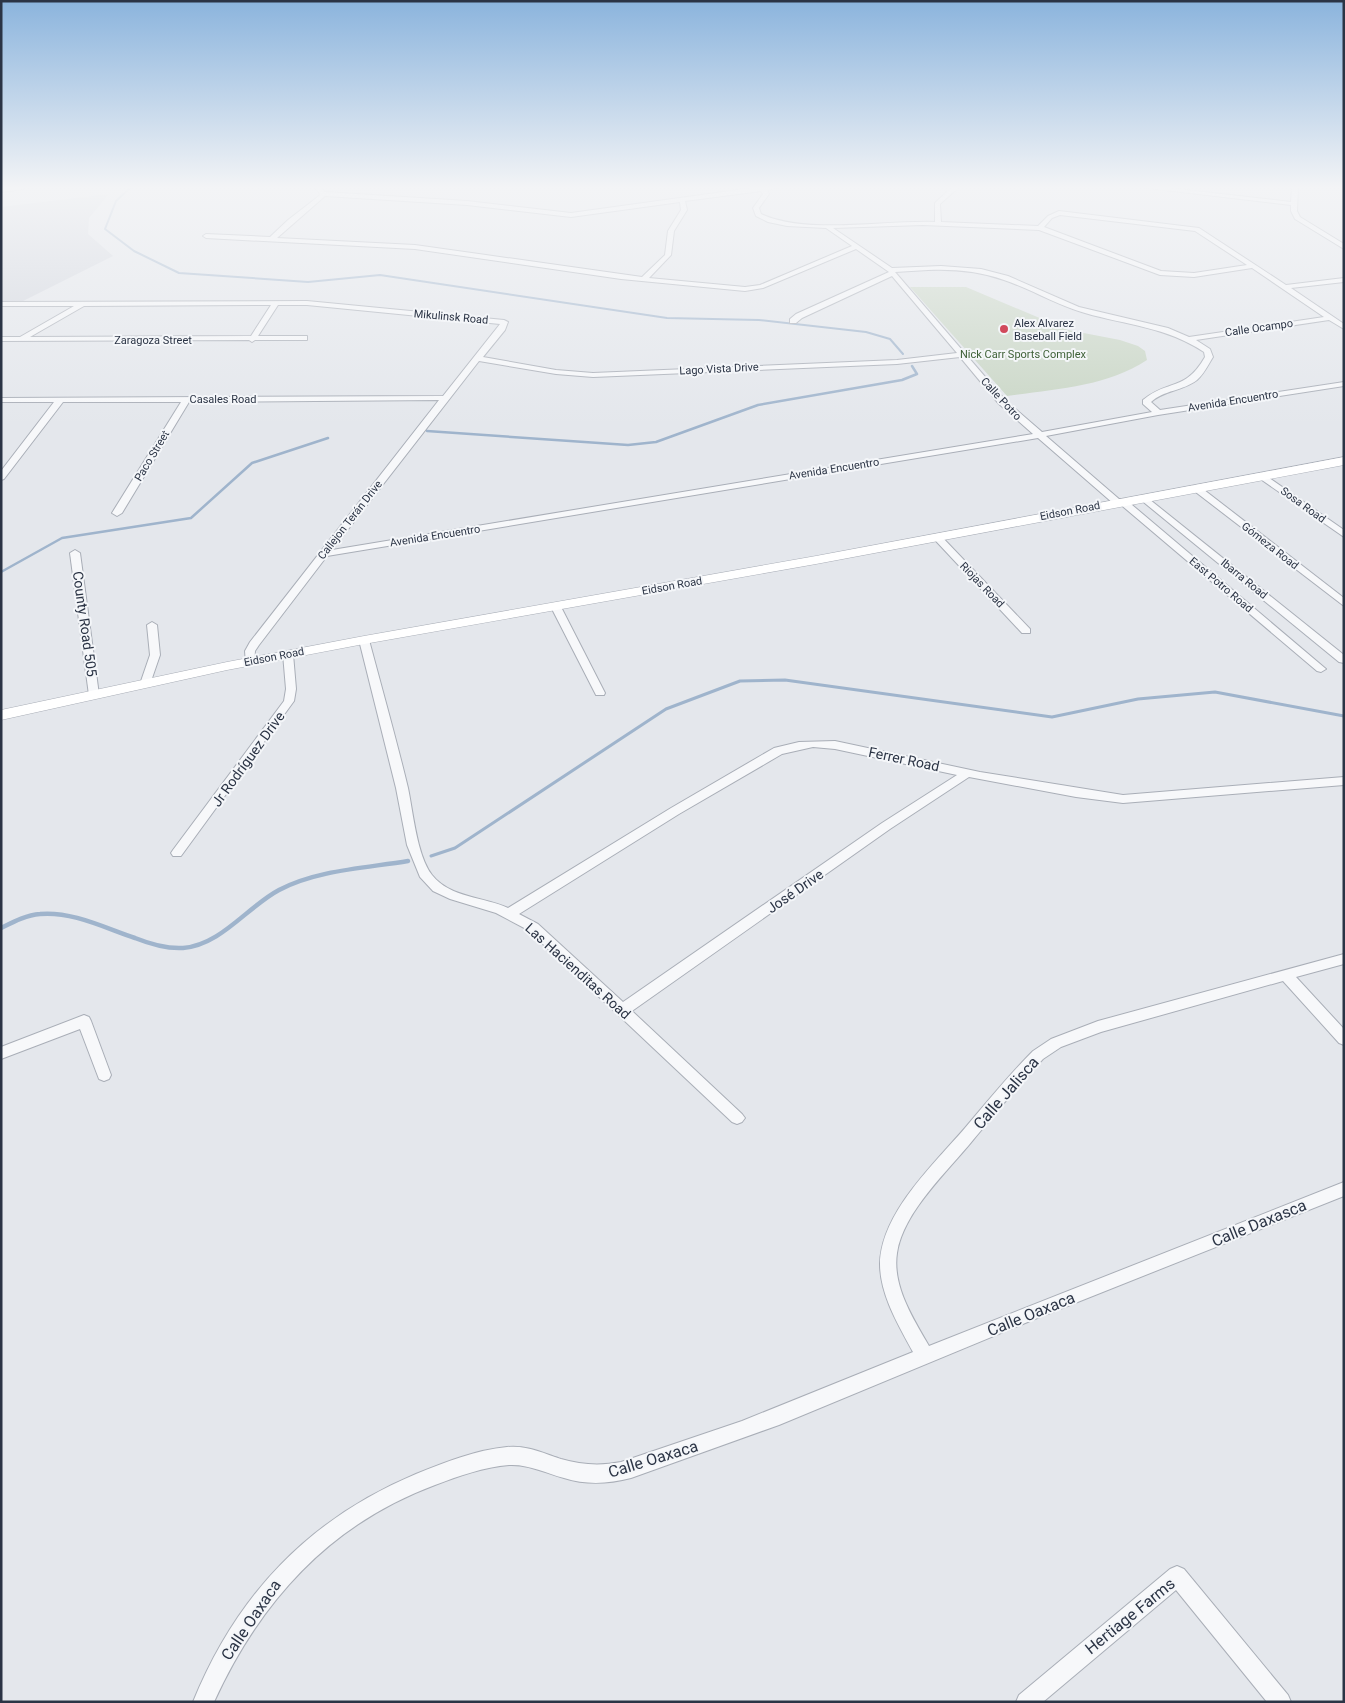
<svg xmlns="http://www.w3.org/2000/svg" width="1345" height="1703" font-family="Roboto,sans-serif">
	<rect width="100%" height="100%" fill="#e4e7ec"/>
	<path fill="#d2d6de" d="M109 194 89 218 88 234 113 256 21 302H1V207Z"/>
	<path fill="#c9d6c5" d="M910 287H966L1068 330 1120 340 1138 346 1145 351 1147 360C1106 387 1055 389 1007 396Z"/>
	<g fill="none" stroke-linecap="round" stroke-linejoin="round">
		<path stroke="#9fb4cc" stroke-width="2" d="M131 187 116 201 105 229 134 251 179 273 308 282 380 275 667 318 759 320 866 332 890 339 903 354"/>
		<g stroke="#9fb4cc" stroke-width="2.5">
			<path d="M427 431 628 445 656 442 758 405 902 380 917 374 912 366"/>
			<path d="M1 572 62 538 191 518 252 463 328 438"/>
		</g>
		<path stroke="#9fb4cc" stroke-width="3" d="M431 856 455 848 666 709 740 681 785 680 1052 717 1138 699 1215 692 1344 716"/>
		<path stroke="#9fb4cc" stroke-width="4.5" d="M1 928C13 922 26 915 40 914 72 911 105 928 135 938 150 944 167 949 183 948 221 945 247 907 279 890 317 870 366 868 408 861"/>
		<g stroke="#a9aeb7" stroke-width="2">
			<g id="street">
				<path d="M26 187 23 189 1 192V188Z"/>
				<path d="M319 187 325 192 467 201 571 213 759 187H781L767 190 769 194 759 208 761 214C806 235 884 220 935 222V203L952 187H959L940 204 941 222 1038 226 1048 216 1059 211 1199 228 1286 285 1344 278V282L1291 288 1344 324V329L1329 320 1196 340 1210 349 1213 357C1208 365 1204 374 1197 380 1183 391 1164 390 1151 402L1160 410 1344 382V386L1158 415 1046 436 1119 499H1125L1326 669 1321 672 1317 671 1120 504H1114L1038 438 327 556 259 645 255 651 254 664H246L245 651 250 642 439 400 189 402 122 513 117 516 112 513 181 402H63L4 479 1 480V471L54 402H1V398L443 396 500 324 307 305H278L258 336H307V340H255L252 342 249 340 1 341V337H20L74 306H1V302L307 301 504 320 508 322 505 330 483 357 556 370 593 373 897 360 957 353 892 276 802 318 796 323H790V319L796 314 889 272 856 249 763 288 745 291 621 279 415 249 206 238 203 236 206 234 270 237 288 220 319 196 320 194 316 189ZM761 191 763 194 753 208 756 216 768 222 787 226 826 228 852 246 760 285 745 287 649 278 671 255 674 231 687 210 685 201ZM325 196 467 205 571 217 680 202 681 210 668 231 665 255 642 277 415 245 277 238ZM1060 215 1195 231 1247 265 1194 273 1161 271 1044 227 1052 218ZM923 225 1039 230 1160 275 1194 277 1252 268 1324 317 1189 337 1168 328 1079 307 1008 276 981 269 941 266 892 268 833 228ZM928 270C954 269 979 271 1004 280 1031 289 1057 305 1085 313 1126 325 1167 327 1204 352L1205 357C1185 392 1168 379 1143 400V404L1152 412 1042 432 1005 400 895 272ZM271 305 251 336 30 337 84 306ZM960 357 999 404 1033 434 332 550 479 361 556 374 593 377 897 364Z"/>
				<path d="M1139 187H1160L1291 202 1292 187H1298L1297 211 1300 217 1344 244V249L1295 219 1291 211V205Z"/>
				<path d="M1262 473 1344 530V537L1259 478 1258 476Z"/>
				<path d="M1193 486H1199L1344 598V606L1193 490Z"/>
				<path d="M1144 495 1344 655V663L1339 662 1141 500 1140 498Z"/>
				<path d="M938 535 941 536 1030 629V633H1022L935 540 933 538Z"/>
				<path d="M75 550 80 553 99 695 94 698 89 695 70 553Z"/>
				<path d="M556 604 561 607 605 693 604 695H596L595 693 551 607Z"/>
				<path d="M152 622 157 625 160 655 150 684 145 687 140 684 150 655 147 625Z"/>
				<path d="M364 637 369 640C382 689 396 738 408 788 413 812 417 856 432 875 450 898 485 897 508 908L671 808 774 748 799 742 835 741 980 772 1123 795 1344 777V785L1123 803 1076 797 969 777 890 829 632 1011 742 1114 745 1118 742 1122 737 1124 732 1122 528 930 496 913 450 899 433 891 420 877 407 845 396 788 359 640ZM813 747 835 749 957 775 882 823 623 1002 538 924 519 914 679 814 782 754Z"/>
				<path d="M288 651 293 654 296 689 294 701 181 856H173L171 853 173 850 284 701 286 689 283 654Z"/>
				<path d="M1344 954V964L1296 977 1344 1029V1045L1339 1043 1283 981 1101 1032 1061 1047 1043 1059C1018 1085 996 1113 973 1140 948 1171 903 1212 897 1253 892 1286 913 1318 929 1346L1344 1182V1196L1035 1319 779 1425 631 1478C608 1484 586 1485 564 1478 545 1473 529 1464 509 1465 484 1467 459 1476 435 1485 330 1524 260 1601 214 1702H193C237 1594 309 1519 416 1474 445 1462 476 1450 507 1447 527 1445 543 1453 561 1459 581 1465 601 1466 621 1462L742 1421 913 1352C899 1326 880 1295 880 1264 881 1213 934 1164 965 1128 987 1102 1009 1075 1033 1051L1051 1039 1098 1021Z"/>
				<path d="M84 1015 89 1017 91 1021 111 1075 109 1079 104 1081 99 1079 80 1029 1 1059V1047Z"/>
				<path d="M1177 1566 1184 1569 1288 1695 1291 1702H1267L1176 1590 1043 1702H1016L1019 1695 1170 1569Z"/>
			</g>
		</g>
		<g stroke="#a9aeb7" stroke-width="1">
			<path id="secondary" d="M1344 457V465L816 564 364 644 227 670 1 720V710L227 662 364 636 816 556Z"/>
		</g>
		<use href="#street" fill="#f7f8fa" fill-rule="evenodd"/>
		<use href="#secondary" fill="#fff" fill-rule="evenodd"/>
	</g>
	<linearGradient id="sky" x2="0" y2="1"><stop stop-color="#8bb4dd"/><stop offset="0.44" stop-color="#f3f4f6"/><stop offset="1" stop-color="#f3f4f6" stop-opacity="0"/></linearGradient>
	<rect width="1345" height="426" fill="url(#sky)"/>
	<circle fill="#d1495b" stroke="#f4f6f9" stroke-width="2" cx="1004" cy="329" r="5"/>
	<g text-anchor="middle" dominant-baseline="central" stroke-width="4" stroke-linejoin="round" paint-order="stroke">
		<g font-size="11" fill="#2b3445" stroke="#f4f6f9">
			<text transform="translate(451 317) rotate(5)">Mikulinsk Road</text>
			<text transform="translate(1259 328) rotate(-8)">Calle Ocampo</text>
			<text x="153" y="340">Zaragoza Street</text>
			<text transform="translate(719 369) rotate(-3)">Lago Vista Drive</text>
			<text x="223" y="399">Casales Road</text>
			<text transform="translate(1001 399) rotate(47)">Calle Potro</text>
			<text transform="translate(1233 401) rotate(-9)">Avenida Encuentro</text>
			<text transform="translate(152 456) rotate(-59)">Paco Street</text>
			<text transform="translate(834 469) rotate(-9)">Avenida Encuentro</text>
			<text transform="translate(1303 505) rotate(36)">Sosa Road</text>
			<text transform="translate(1070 511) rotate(-11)">Eidson Road</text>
			<text transform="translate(350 520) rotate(-52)">Callejon Terán Drive</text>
			<text transform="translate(435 536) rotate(-9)">Avenida Encuentro</text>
			<text transform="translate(1270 546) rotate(38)">Gómeza Road</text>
			<text transform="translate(1244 579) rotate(39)">Ibarra Road</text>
			<text transform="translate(982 585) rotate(46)">Riojas Road</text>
			<text transform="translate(1221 585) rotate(40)">East Potro Road</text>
			<text transform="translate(672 586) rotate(-10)">Eidson Road</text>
			<text transform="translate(274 657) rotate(-11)">Eidson Road</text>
		</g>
		<g font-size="11" fill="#2b3445" stroke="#f4f6f9" text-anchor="start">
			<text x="1014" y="323">Alex Alvarez<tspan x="1014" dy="13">Baseball Field</tspan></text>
		</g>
		<g font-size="11" fill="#3f6138" stroke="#f4f6f9">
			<text x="1023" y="354">Nick Carr Sports Complex</text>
		</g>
		<g font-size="14" fill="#2b3445" stroke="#f4f6f9">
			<text transform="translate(85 624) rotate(82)">County Road 505</text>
			<text transform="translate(248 759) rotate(-54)">Jr Rodríguez Drive</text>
			<text transform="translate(904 759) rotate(12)">Ferrer Road</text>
			<text transform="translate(795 891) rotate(-35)">José Drive</text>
			<text transform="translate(578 971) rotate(42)">Las Hacienditas Road</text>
		</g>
		<g font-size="16" fill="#2b3445" stroke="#f4f6f9">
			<text transform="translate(1006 1093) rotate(-49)">Calle Jalisca</text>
			<text transform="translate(1259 1223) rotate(-22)">Calle Daxasca</text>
			<text transform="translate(1031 1314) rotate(-22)">Calle Oaxaca</text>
			<text transform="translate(653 1459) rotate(-17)">Calle Oaxaca</text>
			<text transform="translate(1130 1616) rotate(-39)">Hertiage Farms</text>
			<text transform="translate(251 1620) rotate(-56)">Calle Oaxaca</text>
		</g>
	</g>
	<rect width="1345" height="1703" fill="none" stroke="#2b3445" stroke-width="5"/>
</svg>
